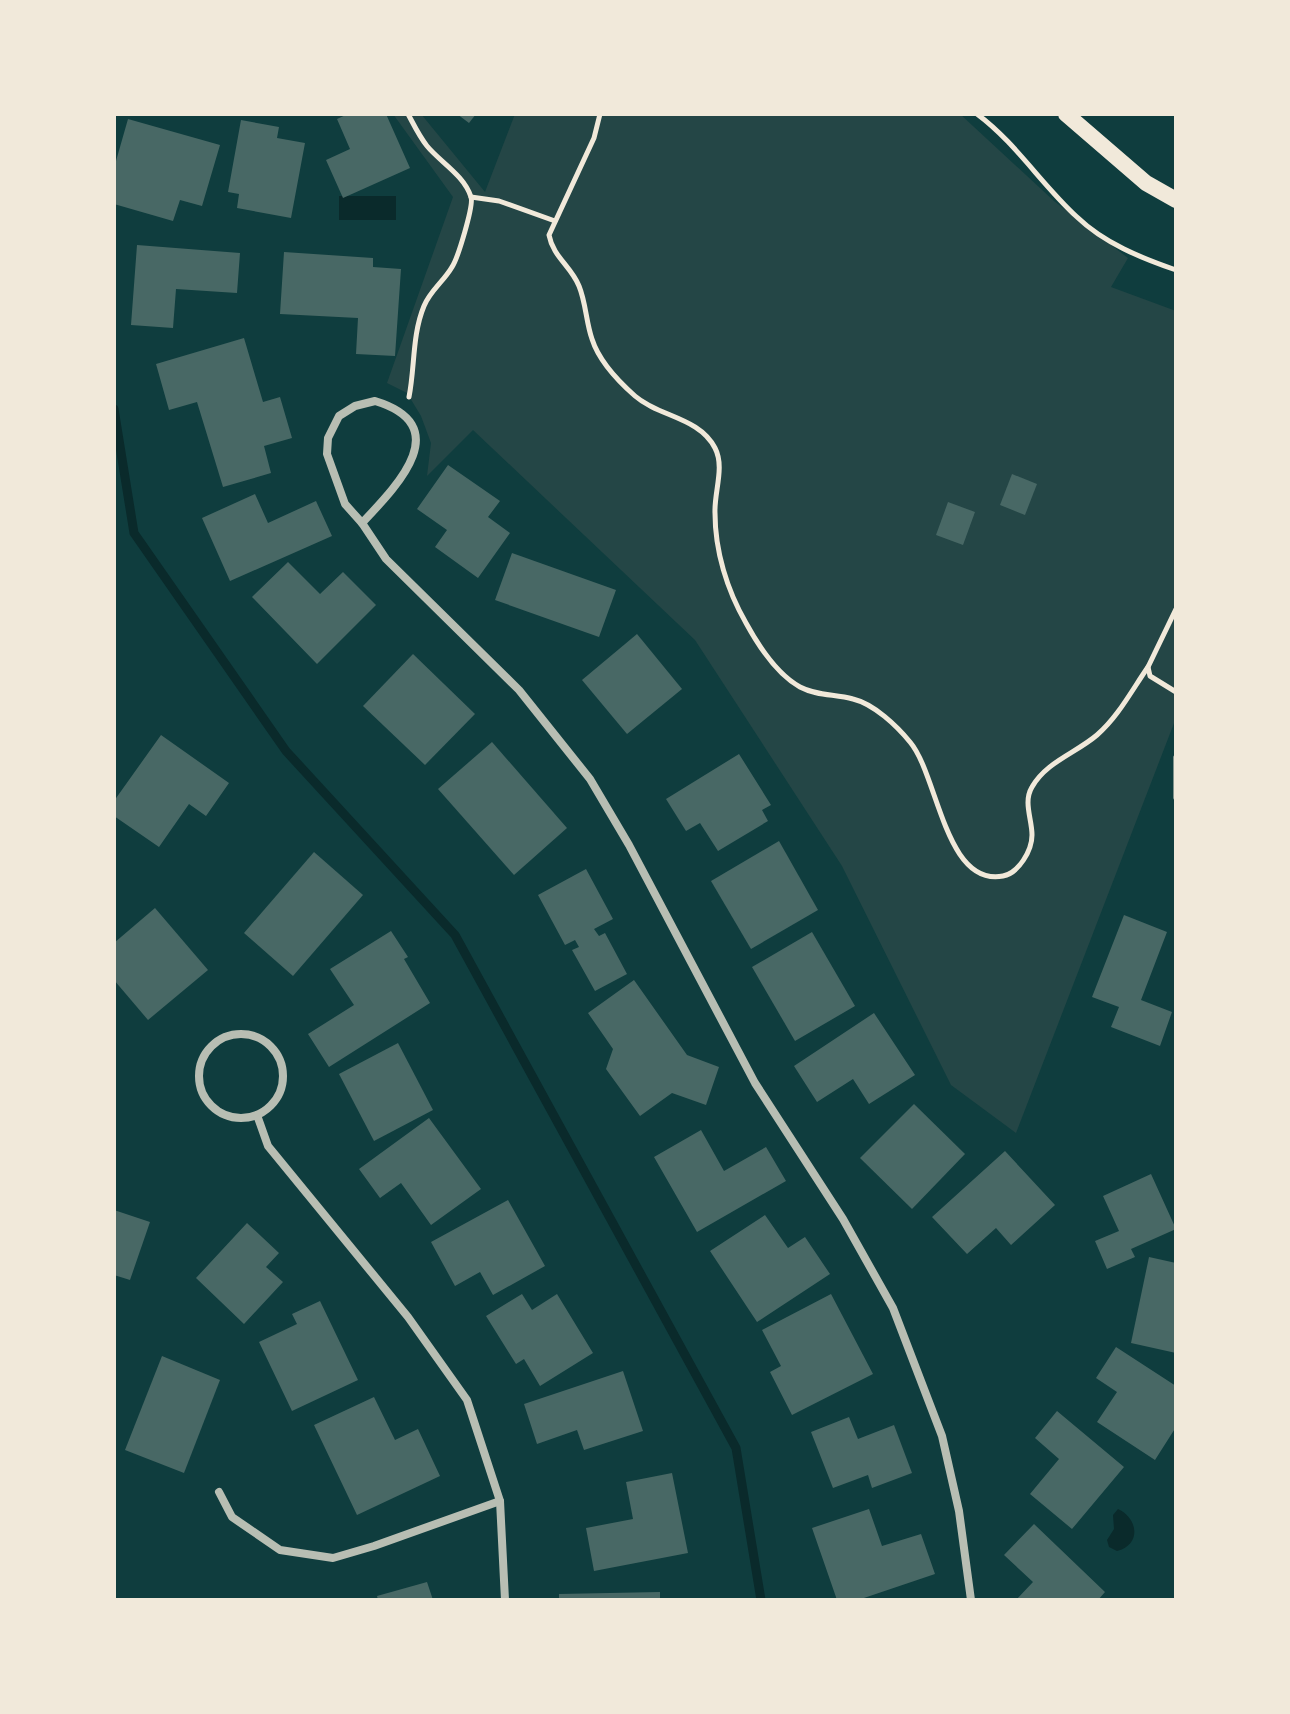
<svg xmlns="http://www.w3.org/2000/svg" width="1290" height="1714" font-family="'Noto Sans',sans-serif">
	<rect width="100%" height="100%" fill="#0f3d3e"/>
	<path fill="#244646" d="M393 114H421L485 192 515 114H960L1054 201 1128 258 1111 287 1176 311V718L1016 1133 951 1085 842 866 695 640 473 430 427 476 431 443 421 416 407 393 387 383 453 197Z"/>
	<g fill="#0a2a2b">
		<rect x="339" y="196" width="57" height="24"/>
		<path d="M1118 1509C1139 1519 1141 1545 1117 1551L1109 1547 1107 1540 1114 1529 1113 1515Z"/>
	</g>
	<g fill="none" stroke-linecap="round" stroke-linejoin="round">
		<path stroke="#0a2a2b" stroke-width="9" d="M114 409 134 533 286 751 455 935 736 1448 761 1600"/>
	</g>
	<g fill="#486865">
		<path d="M348 114H386L410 168 343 198 326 160 350 149 337 119Z"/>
		<path d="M457 114H476L469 123Z"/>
		<path d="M128 119 220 145 202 206 180 200 173 221 114 204V168Z"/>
		<path d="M241 120 279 127 277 138 305 143 291 218 237 208 239 194 228 192Z"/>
		<path d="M137 245 240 253 237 293 176 289 173 328 131 325Z"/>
		<path d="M284 252 373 258V267L401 269 395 356 356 354 358 318 280 314Z"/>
		<path d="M244 338 263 402 280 397 292 438 264 446 271 473 223 487 197 402 169 410 156 364Z"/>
		<path d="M448 465 500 501 488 517 510 533 478 578 435 547 447 530 417 509Z"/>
		<path d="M1012 474 1037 484 1025 515 1000 505Z"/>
		<path d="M255 494 268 523 316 501 332 536 230 581 202 518Z"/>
		<path d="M948 502 975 512 963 545 936 535Z"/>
		<path d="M512 553 616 590 599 637 495 600Z"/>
		<path d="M288 562 320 594 343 572 376 605 317 664 252 597Z"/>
		<path d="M637 634 682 689 627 734 582 680Z"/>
		<path d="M413 654 475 714 425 765 363 706Z"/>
		<path d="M161 735 229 783 206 816 189 804 159 847 114 816V801Z"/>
		<path d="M492 742 567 828 514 875 438 789Z"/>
		<path d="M739 754 771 805 762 810 768 821 718 851 700 823 686 831 666 799Z"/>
		<path d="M779 841 818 910 751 949 711 881Z"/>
		<path d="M314 852 363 895 293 976 244 933Z"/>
		<path d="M586 869 613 919 594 929 599 936 605 933 627 974 595 991 572 950 579 947 575 940 565 945 538 895Z"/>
		<path d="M155 908 208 970 148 1020 114 980V943Z"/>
		<path d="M1124 915 1167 932 1141 1000 1172 1012 1160 1046 1111 1027 1119 1007 1092 997Z"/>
		<path d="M391 931 408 957 404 959 430 1003 329 1067 308 1034 354 1005 330 969Z"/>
		<path d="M812 932 855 1006 795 1041 752 967Z"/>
		<path d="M634 980 687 1055 719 1067 706 1105 672 1093 640 1116 606 1069 613 1049 588 1013Z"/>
		<path d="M874 1013 915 1075 869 1104 853 1079 817 1102 794 1066Z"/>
		<path d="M398 1043 433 1110 374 1141 339 1074Z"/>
		<path d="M914 1104 965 1154 912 1209 860 1158Z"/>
		<path d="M429 1118 481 1189 431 1225 401 1183 380 1198 359 1169Z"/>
		<path d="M701 1130 724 1171 766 1147 786 1181 697 1232 654 1157Z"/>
		<path d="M1005 1151 1055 1205 1011 1245 996 1228 967 1254 932 1217Z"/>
		<path d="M1151 1174 1176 1229 1131 1249 1135 1257 1107 1269 1095 1241 1119 1231 1103 1196Z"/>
		<path d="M508 1200 545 1266 493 1295 480 1272 455 1286 431 1242Z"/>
		<path d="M114 1210 150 1222 130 1280 114 1275Z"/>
		<path d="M765 1215 788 1248 805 1237 830 1274 757 1322 710 1251Z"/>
		<path d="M247 1223 279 1253 266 1267 283 1282 244 1324 196 1278Z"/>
		<path d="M1149 1257 1176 1263V1353L1131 1343Z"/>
		<path d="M522 1294 532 1310 557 1294 593 1353 540 1386 524 1359 516 1364 486 1316Z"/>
		<path d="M831 1294 873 1374 792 1415 770 1372 781 1366 762 1330Z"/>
		<path d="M320 1301 358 1380 292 1411 259 1342 297 1324 292 1314Z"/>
		<path d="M1116 1347 1176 1386V1427L1155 1460 1097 1422 1117 1392 1096 1378Z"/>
		<path d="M162 1356 220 1380 184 1473 125 1450Z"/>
		<path d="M623 1371 643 1431 584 1450 577 1430 537 1444 524 1404Z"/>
		<path d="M374 1397 395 1440 418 1429 440 1476 357 1515 314 1425Z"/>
		<path d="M1057 1411 1124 1467 1072 1529 1030 1494 1059 1459 1035 1438Z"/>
		<path d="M849 1417 858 1439 894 1425 912 1473 872 1488 868 1475 833 1488 811 1432Z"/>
		<path d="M672 1473 688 1553 594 1571 586 1528 633 1519 626 1482Z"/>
		<path d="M869 1509 882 1546 921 1534 935 1574 858 1600H837L812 1528Z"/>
		<path d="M1034 1524 1105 1592 1098 1600H1016L1033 1582 1004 1555Z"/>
		<path d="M427 1582 433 1600H378L377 1596Z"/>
		<path d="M660 1592V1600H559V1594Z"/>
	</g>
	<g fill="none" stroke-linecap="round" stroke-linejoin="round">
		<g stroke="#f1e9da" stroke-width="5">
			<path d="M408 114C414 125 419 136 427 146 440 162 464 175 471 197 474 205 458 258 452 267 444 281 430 291 424 306 412 335 415 367 409 397"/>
			<path d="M600 114 594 138 549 235C553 257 571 266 579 286 586 303 586 322 592 339 599 361 618 381 635 396 659 417 699 417 715 448 725 467 714 492 715 513 715 551 727 590 746 623 758 645 778 675 800 687 817 696 835 694 853 699 874 704 897 726 910 742 938 775 945 887 1003 876 1019 873 1032 850 1032 835 1032 819 1023 802 1032 787 1046 762 1076 753 1097 735 1118 717 1132 690 1148 667"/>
			<path d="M977 114C1016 143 1041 184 1077 217 1104 243 1141 258 1176 270"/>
			<path d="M471 197 499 201 555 221"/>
			<path d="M1176 609 1148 667 1150 676 1176 692"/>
			<path d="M1176 757V798"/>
		</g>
		<g stroke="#b8beb3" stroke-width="8">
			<path d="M375 401C457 426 396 487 362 523L345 504 327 454 328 438 339 416 355 406Z"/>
			<path d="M362 523 386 559 519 690 590 779 629 845 755 1083 843 1219 893 1308 942 1436 959 1511 971 1600"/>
			<circle cx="241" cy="1076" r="42"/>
			<path d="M257 1115 268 1146 408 1317 467 1400 500 1501 505 1600"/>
			<path d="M219 1492 232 1517 280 1550 333 1558 374 1546 500 1501"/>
		</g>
		<path stroke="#f1e9da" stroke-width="16" d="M1066 114 1146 183 1176 200"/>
	</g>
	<rect width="1290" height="1714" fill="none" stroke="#f1e9da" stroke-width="232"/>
</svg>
